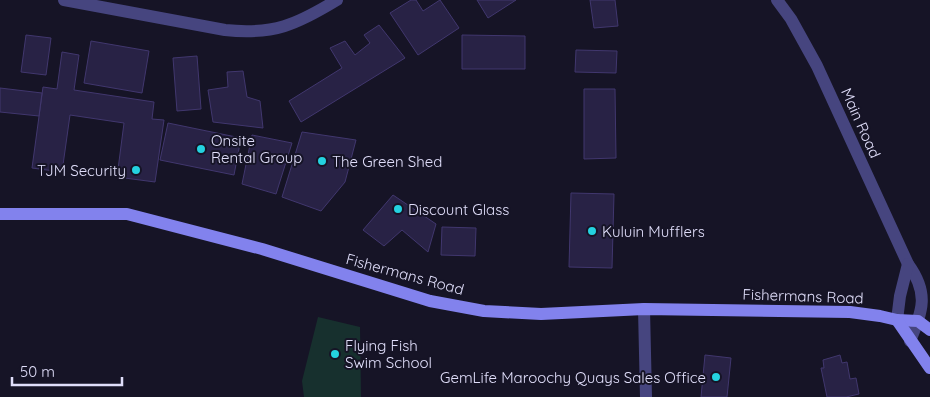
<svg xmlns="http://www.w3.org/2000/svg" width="930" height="397" font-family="Quicksand,sans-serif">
	<rect width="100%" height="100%" fill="#161426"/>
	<path fill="#17302e" d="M318 317 360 327 361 397H304L302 381Z"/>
	<g fill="#282245" stroke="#41376e">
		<path d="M411 0H416L423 11 440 0 459 28 418 55 390 13Z"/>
		<path d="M477 0H516L488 18Z"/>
		<path d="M590 0H615L618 26 594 28Z"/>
		<path d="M379 25 405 58 301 122 289 101 342 68 330 48 345 41 355 55 370 43 364 35Z"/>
		<path d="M26 35 51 38 46 75 21 72Z"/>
		<path d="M462 35 525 36V69H462Z"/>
		<path d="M91 41 149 51 142 93 84 83Z"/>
		<path d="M576 50 617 51 616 73 575 72Z"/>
		<path d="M62 52 79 55 74 90 154 102 152 119 164 120 155 182 117 177 124 123 70 115 62 172 32 168 43 87 57 89Z"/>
		<path d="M197 56 201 109 177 111 173 58Z"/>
		<path d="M243 71 247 97 260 101 263 128 213 122 208 90 228 87 227 72Z"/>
		<path d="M0 88 42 93 39 116 0 112Z"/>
		<path d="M584 89H615L616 158 584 159Z"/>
		<path d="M168 123 241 138 234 175 160 160Z"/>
		<path d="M302 132 356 140 345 182 321 211 282 197Z"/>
		<path d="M252 135 292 143 276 194 242 184Z"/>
		<path d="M571 193 614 194 612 268 569 267Z"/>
		<path d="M393 195 436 224 428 252 402 230 384 246 363 230Z"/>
		<path d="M442 227 476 228 475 256 441 255Z"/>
		<path d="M705 355 731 358 727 397H701Z"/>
		<path d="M840 355 842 363 847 362 850 379 856 378 859 394 846 397H827L821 368H824L823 360Z"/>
	</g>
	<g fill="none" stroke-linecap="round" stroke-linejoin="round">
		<g stroke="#46457f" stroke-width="12">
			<path d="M64 0 225 30C274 35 296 25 337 0"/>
			<path d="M777 0 791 19 817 66 908 264C929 293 923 310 910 341"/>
			<path d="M644 309 646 397"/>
			<path d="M897 320 900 296 908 264"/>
		</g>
		<g stroke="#8282ed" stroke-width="12">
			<path d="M0 214H127L262 249 430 301 484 311 541 314 644 309 850 312 880 316 897 320 918 321 930 330"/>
			<path d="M897 320 930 368"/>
		</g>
	</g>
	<g fill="#24d2e0" stroke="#161426" stroke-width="2">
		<circle cx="201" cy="149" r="5"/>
		<circle cx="322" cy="161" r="5"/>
		<circle cx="136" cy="170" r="5"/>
		<circle cx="398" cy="209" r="5"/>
		<circle cx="592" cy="231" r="5"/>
		<circle cx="335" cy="354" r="5"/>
		<circle cx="716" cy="377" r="5"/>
	</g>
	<g text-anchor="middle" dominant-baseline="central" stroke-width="4" stroke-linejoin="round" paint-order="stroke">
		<g font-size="15" fill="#e0defa" stroke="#161426">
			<text transform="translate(861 123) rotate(66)">Main Road</text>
			<text transform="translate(405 274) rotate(15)">Fishermans Road</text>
			<text transform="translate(803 296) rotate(2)">Fishermans Road</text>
		</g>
		<g font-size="15" fill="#e0defa" stroke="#161426" text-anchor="start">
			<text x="211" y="140">Onsite<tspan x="211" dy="17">Rental Group</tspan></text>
			<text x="332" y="161">The Green Shed</text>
			<text x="126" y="170" text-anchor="end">TJM Security</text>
			<text x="408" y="209">Discount Glass</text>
			<text x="602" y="231">Kuluin Mufflers</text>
			<text x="345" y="345">Flying Fish<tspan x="345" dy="17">Swim School</tspan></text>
			<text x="706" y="377" text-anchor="end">GemLife Maroochy Quays Sales Office</text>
		</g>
	</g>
	<path d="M12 377v8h110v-8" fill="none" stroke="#e0defa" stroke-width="2.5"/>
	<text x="20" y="377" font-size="15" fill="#e0defa" stroke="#161426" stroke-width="4" paint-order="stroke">50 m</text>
</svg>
